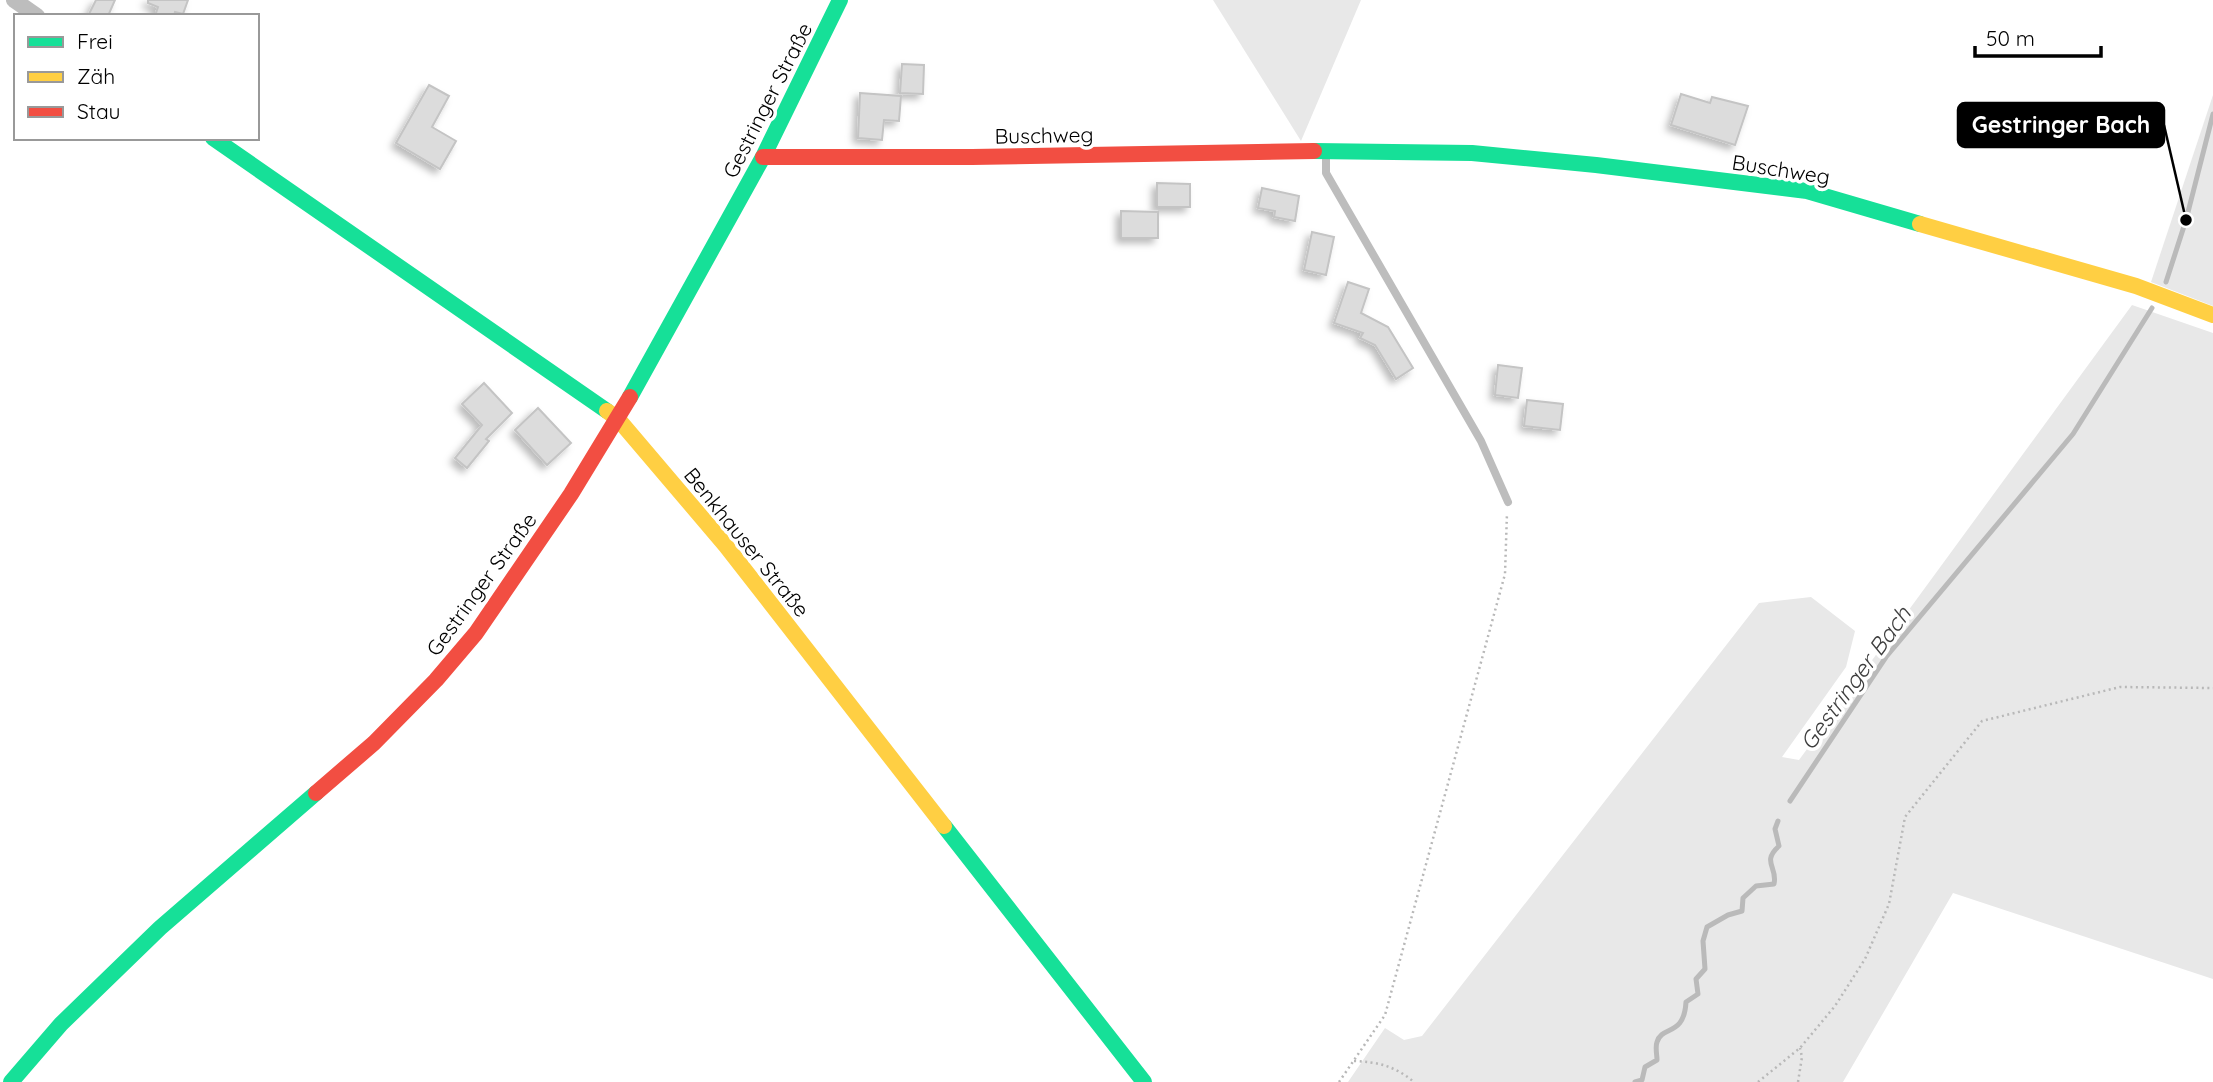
<svg xmlns="http://www.w3.org/2000/svg" width="2213" height="1082" font-family="Quicksand,sans-serif">
	<defs>
		<filter id="shadow"><feDropShadow dx="-4.5" dy="4.5" stdDeviation="3.5" flood-color="#0004"/></filter>
	</defs>
	<rect width="100%" height="100%" fill="#fff"/>
	<g fill="#e8e8e8">
		<path d="M1213 0H1361L1301 141Z"/>
		<path d="M2213 95V306L2151 282Z"/>
		<path d="M2132 305 2213 333V979L1953 893 1843 1082H1348L1385 1028 1404 1040 1422 1036 1759 603 1811 597 1855 631 1846 667 1782 757 1799 760Z"/>
	</g>
	<g fill="none" stroke-linecap="round" stroke-linejoin="round">
		<g stroke="#bababa" stroke-width="5">
			<path d="M2166 282 2186 220 2213 114"/>
			<path d="M1790 801 1886 657 2073 434 2152 308"/>
			<path d="M1635 1082 1642 1080 1645 1067 1657 1060C1657 1055 1655 1047 1657 1042 1662 1025 1684 1037 1686 1002L1698 994 1696 979 1705 969 1703 941 1707 927 1728 915 1742 911 1743 898 1756 886 1774 884C1778 867 1761 862 1779 846L1775 829 1778 821"/>
		</g>
	</g>
	<g fill="#dcdcdc" stroke="#c4c4c4" stroke-width="2" filter="url(#shadow)">
		<path d="M96 0H115L108 16H88Z"/>
		<path d="M148 0H188L183 14 175 12 174 16H155L158 7 148 3Z"/>
		<path d="M902 64 924 65 923 94 900 93Z"/>
		<path d="M429 85 449 96 432 127 456 141 440 169 396 143Z"/>
		<path d="M860 93 901 96 899 121 884 120 882 140 858 138Z"/>
		<path d="M1681 94 1710 103 1712 97 1748 106 1735 145 1671 125Z"/>
		<path d="M1157 183 1190 184V207H1157Z"/>
		<path d="M1262 188 1299 196 1295 221 1274 217 1275 211 1258 208Z"/>
		<path d="M1121 211 1158 212V238H1121Z"/>
		<path d="M1312 232 1334 237 1326 275 1304 270Z"/>
		<path d="M1348 282 1369 289 1361 313 1388 327 1413 368 1396 379 1375 345 1360 338 1363 333 1334 323Z"/>
		<path d="M1498 365 1522 368 1518 398 1495 395Z"/>
		<path d="M484 383 512 413 486 439 489 441 467 468 455 458 482 425 462 404Z"/>
		<path d="M1527 400 1563 404 1560 430 1524 426Z"/>
		<path d="M538 408 571 443 547 465 515 430Z"/>
	</g>
	<g fill="none" stroke-linecap="round" stroke-linejoin="round">
		<g stroke="#b8b8b8" stroke-width="2.5" stroke-dasharray="2 3.5" stroke-linecap="butt">
			<path d="M1354 1061C1378 1062 1395 1066 1414 1082"/>
			<path d="M1339 1082 1385 1015 1505 574 1507 513"/>
			<path d="M1758 1082 1800 1048 1835 1006 1865 959 1889 904 1905 817 1982 721 2120 687 2213 688"/>
			<path d="M1798 1082 1802 1057 1800 1048"/>
		</g>
		<path stroke="#bdbdbd" stroke-width="8" d="M1326 153V173L1481 441 1508 502"/>
		<path stroke="#bdbdbd" stroke-width="16" d="M14 0 37 16"/>
		<g stroke="#16e098" stroke-width="16">
			<path d="M213 138 607 411"/>
			<path d="M1314 151 1472 153 1596 165 1807 191 1920 224"/>
			<path d="M630 397 763 157 840 0"/>
			<path d="M944 826 1144 1082"/>
			<path d="M11 1082 61 1024 160 928 316 793"/>
		</g>
		<g stroke="#ffcf43" stroke-width="16">
			<path d="M1920 224 2136 286 2213 315"/>
			<path d="M607 411 618 419 726 546 944 826"/>
		</g>
		<g stroke="#f24e42" stroke-width="16">
			<path d="M763 157H972L1314 151"/>
			<path d="M316 793 374 743 436 680 476 633 571 494 630 397"/>
		</g>
	</g>
	<g text-anchor="middle" dominant-baseline="central" stroke-width="7" stroke-linejoin="round" paint-order="stroke">
		<g font-size="21" fill="#000" stroke="#fff">
			<text transform="translate(767 100) rotate(-63)">Gestringer Straße</text>
			<text transform="translate(1044 135) rotate(-1)">Buschweg</text>
			<text transform="translate(1781 169) rotate(9)">Buschweg</text>
			<text transform="translate(747 542) rotate(51)">Benkhauser Straße</text>
			<text transform="translate(481 584) rotate(-54)">Gestringer Straße</text>
		</g>
		<g font-size="23" font-style="italic" fill="#3e3e3e" stroke="#fff">
			<text transform="translate(1855 678) rotate(-54)">Gestringer Bach</text>
		</g>
	</g>
	<path fill="none" stroke="#000" stroke-width="2.5" d="M2186 220L2164 125"/>
	<circle fill="#000" stroke="#fff" stroke-width="2.5" cx="2186" cy="220" r="7"/>
	<rect fill="#000" stroke="#000" stroke-width="2.5" x="1958" y="103" width="206" height="44" rx="7"/>
	<g font-size="23" text-anchor="middle" font-weight="bold" fill="#fff">
		<text x="2061" y="133">Gestringer Bach</text>
	</g>
	<rect x="14" y="14" width="245" height="126" fill="#ffffff" stroke="#999999" stroke-width="2"/>
	<rect x="28" y="37" width="35" height="10" fill="#16e098" stroke="#999999" stroke-width="2"/>
	<text x="77" y="49" font-size="21" fill="#000000">Frei</text>
	<rect x="28" y="72" width="35" height="10" fill="#ffcf43" stroke="#999999" stroke-width="2"/>
	<text x="77" y="84" font-size="21" fill="#000000">Zäh</text>
	<rect x="28" y="107" width="35" height="10" fill="#f24e42" stroke="#999999" stroke-width="2"/>
	<text x="77" y="119" font-size="21" fill="#000000">Stau</text>
	<path d="M1975 46v10h126v-10" fill="none" stroke="#000000" stroke-width="3.5"/>
	<text x="1986" y="46" font-size="21" fill="#000000" stroke="#ffffff" stroke-width="5" paint-order="stroke">50 m</text>
</svg>
